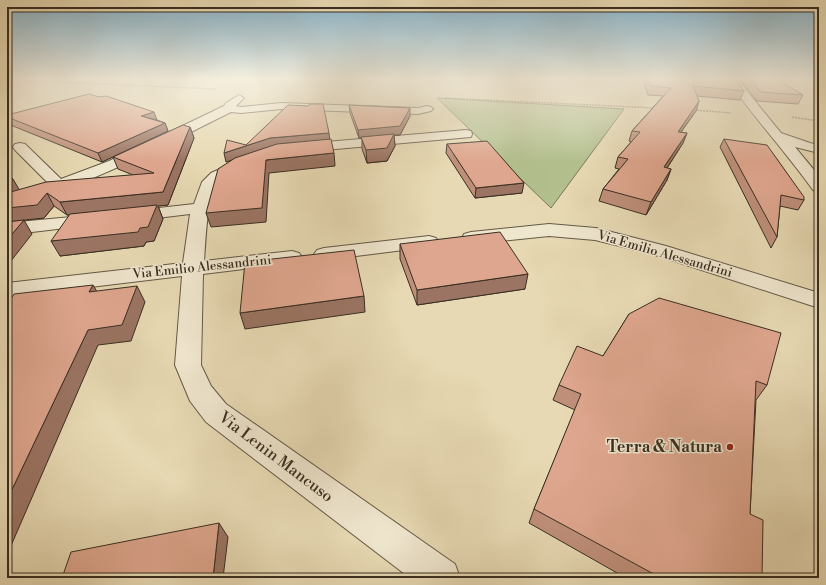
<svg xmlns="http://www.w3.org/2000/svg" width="826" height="585" font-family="'Libre Bodoni',serif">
	<rect width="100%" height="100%" fill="#e7d9b3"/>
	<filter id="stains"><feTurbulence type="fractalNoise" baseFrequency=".005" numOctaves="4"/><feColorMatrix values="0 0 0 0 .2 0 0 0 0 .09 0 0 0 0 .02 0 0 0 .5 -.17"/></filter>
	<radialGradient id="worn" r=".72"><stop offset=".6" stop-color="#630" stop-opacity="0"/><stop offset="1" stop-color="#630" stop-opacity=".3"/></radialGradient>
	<path fill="#b3c08e" stroke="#767758" d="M437 98 624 109 551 208Z"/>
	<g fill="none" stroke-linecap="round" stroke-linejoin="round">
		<g stroke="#645946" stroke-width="2">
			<g id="minor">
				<path d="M727 79H737L781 133 810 143 819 145V153L795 147 819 176V192L813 190C786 152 754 118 727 79Z"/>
				<path d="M239 95 244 98 236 106 241 107 281 103 418 108 427 106 431 107 433 109 431 111 418 114 281 109 241 113 231 112C159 148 86 187 7 207V197L48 183 15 150 13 147 15 144 20 143 25 144 61 179 109 161 224 106 226 103Z"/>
				<path d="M466 130 471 131 472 134 471 137 302 152 297 151 295 148 297 145 302 144Z"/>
				<path d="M242 159 247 160 249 163 247 166C239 170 222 175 217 184 206 203 206 239 204 261L292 251 299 253 302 257 299 261 292 263 203 274 201 365 211 386 226 404 455 564 460 578H410L206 422 190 401 175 365 182 276 7 297V283L183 263 190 214 132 221 126 220 123 216 126 212 132 211 194 204 202 182 211 173Z"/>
				<path d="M93 215 99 216 102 220 99 224 7 235V223Z"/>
				<path d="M549 224 596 228 666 246 819 293V308L652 254 595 240 549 236 471 244 464 242 462 238 464 234 471 232Z"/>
				<path d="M429 236 436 238 439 242 436 246 324 260 317 258 314 254 317 250 324 248Z"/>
			</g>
		</g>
		<g stroke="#392e22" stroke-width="1.5" stroke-dasharray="0.5 1" stroke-linecap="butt">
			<path d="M7 80 216 89"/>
			<path d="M445 98 655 108"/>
			<path d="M694 110 731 113"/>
			<path d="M792 117 819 121"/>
		</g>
		<use href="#minor" fill="#efe6ce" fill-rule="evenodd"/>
	</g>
	<g fill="#bf8f7a" stroke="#392e22">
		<path d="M642 79H735L744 91 740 100 697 96 699 101 696 111 681 132 687 133 683 143 667 168 671 169 667 180 646 215 599 201 603 189 619 169 615 168 618 157 631 142 629 141 632 131 663 96 648 95Z"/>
		<path d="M739 79H776L803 95 798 104 757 101Z"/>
		<path d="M349 105 410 116 400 135H394L395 146 387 161 367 163 362 149V138H359L350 113Z"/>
		<path d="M7 115 157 120 165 123 168 131 102 162 8 124 7 122Z"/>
		<path d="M190 127 194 138 168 205 158 206 163 219 154 241 146 242 144 246 60 256 70 215H67L54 206 44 218 7 222 20 190 133 175 118 169 113 157Z"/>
		<path d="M724 139 804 200 798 210 780 206 777 237 771 248 720 147Z"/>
		<path d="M447 144 522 193 475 198 446 153Z"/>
		<path d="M400 244 525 289 417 305 400 259Z"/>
		<path d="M629 314 767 385 756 400 750 514 762 578H626L529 523 534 509 575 410 553 400 559 385 603 356Z"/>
	</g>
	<g fill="#9b7463" stroke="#392e22">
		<path d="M699 101 696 111 674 142 678 132Z"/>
		<path d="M410 108V116L400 135H394L395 146 387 161 367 163 366 150 361 137 362 138H359L358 130Z"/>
		<path d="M154 112 157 120 141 116Z"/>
		<path d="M165 123 168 131 102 162 98 153Z"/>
		<path d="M190 127 194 138 168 205 158 206 163 219 154 241 146 242 144 246 60 256 51 241 140 228 157 206 67 215 60 202 163 192Z"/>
		<path d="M329 133 330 141 272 147 226 162 224 153 270 138Z"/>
		<path d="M687 133 683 143 660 179 664 167Z"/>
		<path d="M334 153 335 166 269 173 266 222 211 227 206 213 266 160Z"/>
		<path d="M671 169 667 180 646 215 651 202Z"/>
		<path d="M13 179 20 191 7 196V181Z"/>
		<path d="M524 183 522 193 475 198 476 188Z"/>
		<path d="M47 193 54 206 44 218 7 222V208Z"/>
		<path d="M24 220 32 234 7 266V240Z"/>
		<path d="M528 274 525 289 417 305V290Z"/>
		<path d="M93 285 102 300 89 292Z"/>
		<path d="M137 286 145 302 131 341 98 345 7 555V500L88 330Z"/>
		<path d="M364 296 365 312 245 329 240 313Z"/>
		<path d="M219 523 228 537 223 578H213Z"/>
	</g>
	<g fill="#dea68e" stroke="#392e22">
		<path d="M648 79H735L744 91 693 86 699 101 678 132 687 133 664 167 671 169 651 202 603 189 628 159 618 157 640 132 632 131 671 88 651 86Z"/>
		<path d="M750 79H776L803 95 761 92Z"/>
		<path d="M89 94 99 97 106 96 154 112 141 116 165 123 98 153 7 117V115Z"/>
		<path d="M310 104H323L329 133 270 138 224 153 227 140 246 145 288 105 308 106Z"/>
		<path d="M349 105 410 108 400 126 358 130Z"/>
		<path d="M183 125 190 127 163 192 60 202 47 193 37 205 7 208V193L46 182 154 173 113 157Z"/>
		<path d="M394 134 387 148 366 150 361 137Z"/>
		<path d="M331 139 334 153 266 160 262 208 206 213 218 169 235 158 277 144Z"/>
		<path d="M724 139 767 145 804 197V200L781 195 777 237Z"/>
		<path d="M487 141 524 183 476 188 447 144Z"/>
		<path d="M7 173 13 179 7 181Z"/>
		<path d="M157 205 148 227 140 228 138 232 51 241 70 214Z"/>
		<path d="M24 220 7 240V222Z"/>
		<path d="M500 232 528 274 417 290 400 244Z"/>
		<path d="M354 250 364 296 240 313 245 262Z"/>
		<path d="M93 285 89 292 137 286 122 325 88 330 7 500V305L14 294Z"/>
		<path d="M659 298 781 333 767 385 756 381 750 514 763 520 762 578H661L534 509 581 394 559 385 577 346 603 356 629 314Z"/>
		<path d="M219 523 213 578H62L71 552Z"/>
	</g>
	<linearGradient id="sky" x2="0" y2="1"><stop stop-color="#87b6cf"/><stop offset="0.49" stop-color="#f4eedd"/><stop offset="1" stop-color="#f4eedd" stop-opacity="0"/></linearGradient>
	<rect width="826" height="161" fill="url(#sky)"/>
	<circle fill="#8f2418" stroke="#efe6ce" stroke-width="1.5" cx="730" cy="447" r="4"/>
	<g text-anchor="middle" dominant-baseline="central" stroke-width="3" stroke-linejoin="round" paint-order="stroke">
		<g font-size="13" fill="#392e22" stroke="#efe6ce">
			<text transform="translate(665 254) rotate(16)">Via Emilio Alessandrini</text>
			<text transform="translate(202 267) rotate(-6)">Via Emilio Alessandrini</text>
		</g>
		<g font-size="16" font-weight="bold" fill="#392e22" stroke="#efe6ce" text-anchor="end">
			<text x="722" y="447">Terra &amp; Natura</text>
		</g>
		<g font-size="16" fill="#392e22" stroke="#efe6ce">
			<text transform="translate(276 457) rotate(37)">Via Lenin Mancuso</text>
		</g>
	</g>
	<rect width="826" height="585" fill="none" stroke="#e7d9b3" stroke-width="24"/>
	<rect x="8" y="8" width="810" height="569" fill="none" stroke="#392e22" stroke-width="2"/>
	<rect x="12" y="12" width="802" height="561" fill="none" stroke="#392e22"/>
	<rect width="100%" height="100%" filter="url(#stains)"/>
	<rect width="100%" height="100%" fill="url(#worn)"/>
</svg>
